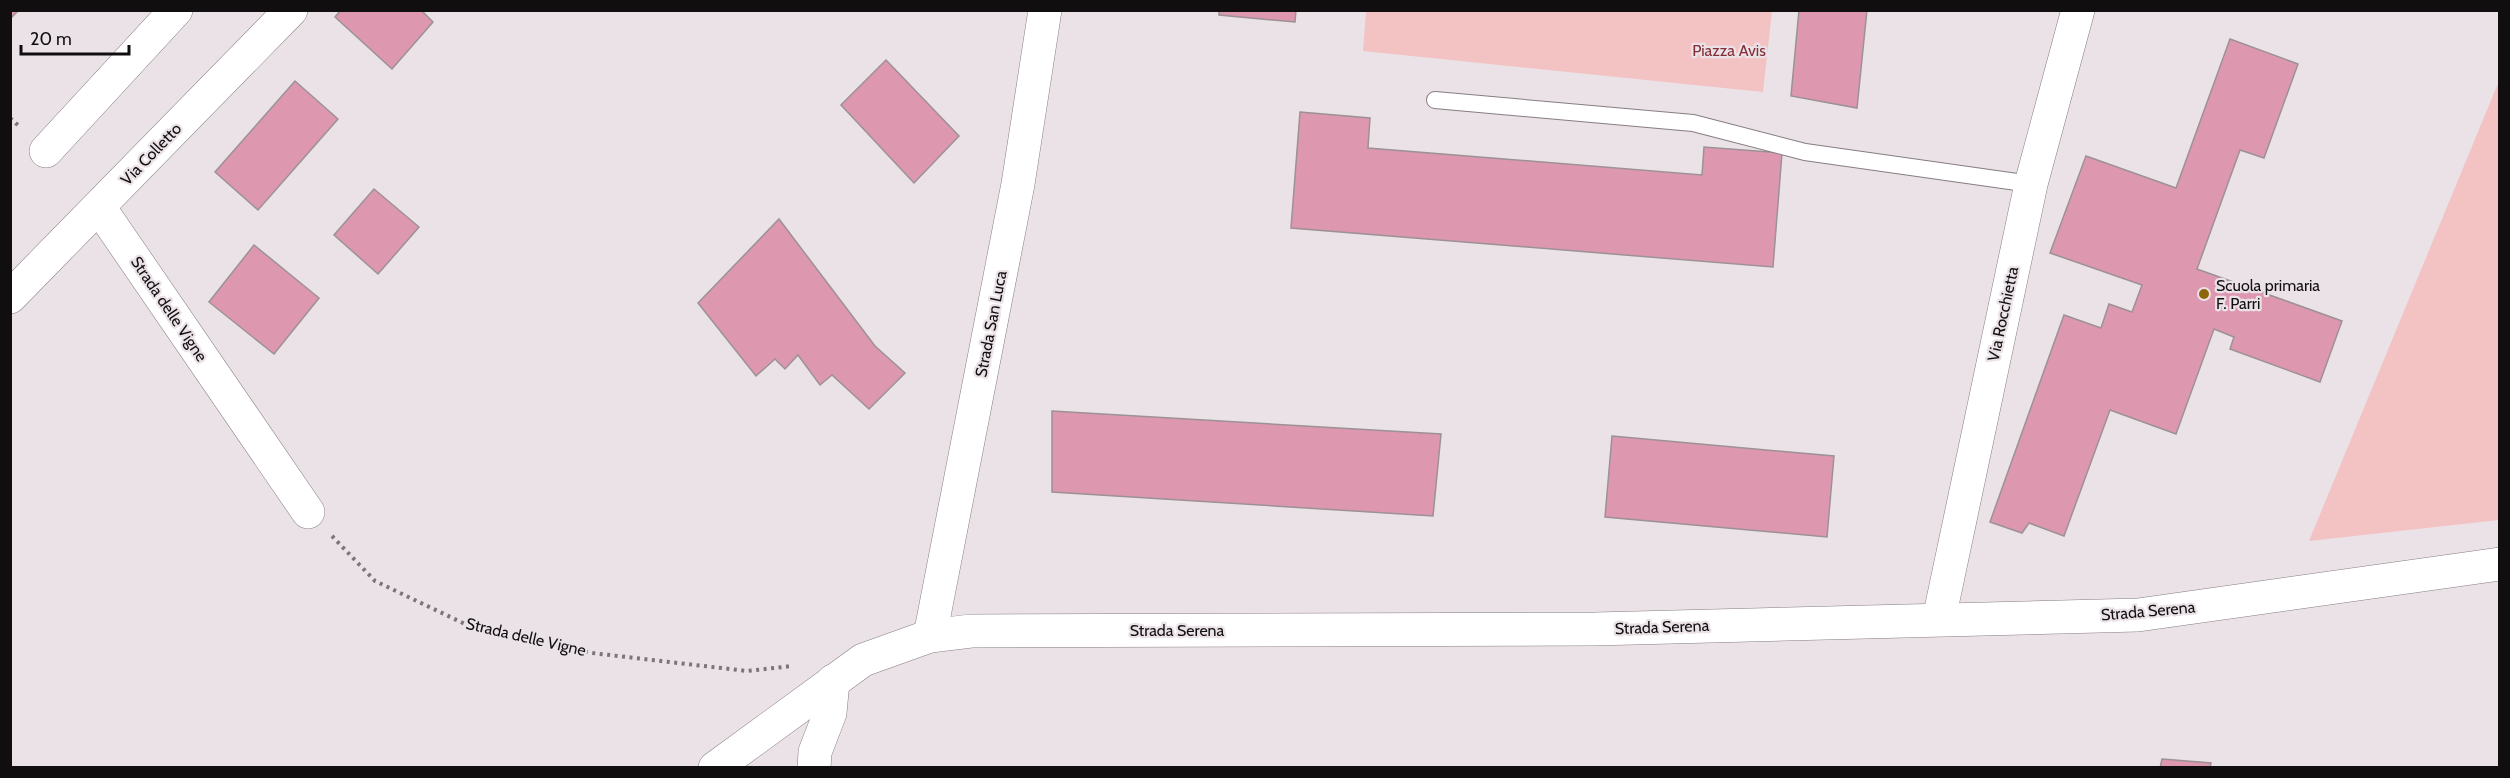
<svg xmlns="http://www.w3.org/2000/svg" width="2510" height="778" font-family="Cabin,sans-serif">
	<rect width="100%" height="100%" fill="#ebe2e8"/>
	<g fill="#f3c2c3">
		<path d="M1366 11V10L1772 11 1763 92 1363 51Z"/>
		<path d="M2499 81V520L2309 541Z"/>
	</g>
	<g fill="#dd98b0" stroke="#9c9194" stroke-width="1.5">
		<path d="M10 10H19L10 19Z"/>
		<path d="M341 10H421L433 22 392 69 335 17Z"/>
		<path d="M1219 10H1296L1295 22 1219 15Z"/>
		<path d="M1799 10H1867L1857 108 1791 96Z"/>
		<path d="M2230 39 2298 64 2264 158 2240 150 2197 269 2342 321 2320 382 2230 349 2234 337 2214 329 2176 434 2110 410 2064 536 2029 523 2022 533 1990 522 2064 315 2101 328 2109 304 2132 312 2142 285 2050 253 2086 156 2176 188Z"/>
		<path d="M886 60 959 136 914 183 841 105Z"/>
		<path d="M295 81 338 119 258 210 215 172Z"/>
		<path d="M1300 112 1370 118 1368 148 1702 175 1704 147 1782 153 1773 267 1291 228Z"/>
		<path d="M374 189 419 227 378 274 334 235Z"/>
		<path d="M779 219 875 346 905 373 869 409 832 375 820 385 798 355 785 369 775 359 756 376 698 303Z"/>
		<path d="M254 245 319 298 274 354 209 302Z"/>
		<path d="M1052 411 1441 434 1433 516 1052 492Z"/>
		<path d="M1612 436 1834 456 1827 537 1605 517Z"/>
		<path d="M2162 759 2211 763 2210 768H2160Z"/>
	</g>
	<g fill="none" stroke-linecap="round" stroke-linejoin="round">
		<g stroke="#867d83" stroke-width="18">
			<path id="lane" d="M1435 100 1693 123 1805 152 2031 184"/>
		</g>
		<g stroke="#867d83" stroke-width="34">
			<g id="street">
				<path d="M46 151 176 10"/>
				<path d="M99 207 308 512"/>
				<path d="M10 297 291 10"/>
				<path d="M1939 619 2031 184 2078 10"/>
				<path d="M930 636 1018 184 1045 10"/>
				<path d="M715 768 863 660 930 636 971 631 1595 629 2138 615 2500 564"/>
				<path d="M814 768 815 752 830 713 833 681"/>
			</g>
		</g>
		<g stroke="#7b7579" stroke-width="4" stroke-dasharray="3 4.5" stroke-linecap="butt">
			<path d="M10 118 21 128"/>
			<path d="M332 536 375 581 465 624 592 653 747 671 792 666"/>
		</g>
		<use href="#lane" stroke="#fff" stroke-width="16"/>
		<use href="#street" stroke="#fff" stroke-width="33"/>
	</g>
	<circle fill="#8e650a" stroke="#ebe2e8" stroke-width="2" cx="2204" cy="294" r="6"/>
	<g text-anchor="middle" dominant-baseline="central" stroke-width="4.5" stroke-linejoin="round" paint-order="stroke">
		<g font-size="16" fill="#842f37" stroke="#ebe2e8">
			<text x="1729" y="50">Piazza Avis</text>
		</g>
		<g font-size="16" fill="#110e10" stroke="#ebe2e8">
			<text transform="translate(151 154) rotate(-46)">Via Colletto</text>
			<text transform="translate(169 309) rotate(56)">Strada delle Vigne</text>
			<text transform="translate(2003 314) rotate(-78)">Via Rocchietta</text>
			<text transform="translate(991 324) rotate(-79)">Strada San Luca</text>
			<text transform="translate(2148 611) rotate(-5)">Strada Serena</text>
			<text transform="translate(1662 627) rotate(-2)">Strada Serena</text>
			<text x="1177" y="630">Strada Serena</text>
			<text transform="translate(526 637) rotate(13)">Strada delle Vigne</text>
		</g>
		<g font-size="16" fill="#110e10" stroke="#ebe2e8" text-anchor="start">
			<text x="2216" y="285">Scuola primaria<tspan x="2216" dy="18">F. Parri</tspan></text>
		</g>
	</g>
	<rect width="2510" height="778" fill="none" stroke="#110e10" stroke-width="24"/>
	<path d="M21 45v9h108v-9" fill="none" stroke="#110e10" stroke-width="3"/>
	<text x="30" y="45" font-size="18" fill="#110e10" stroke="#ebe2e8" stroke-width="4.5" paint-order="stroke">20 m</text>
</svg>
